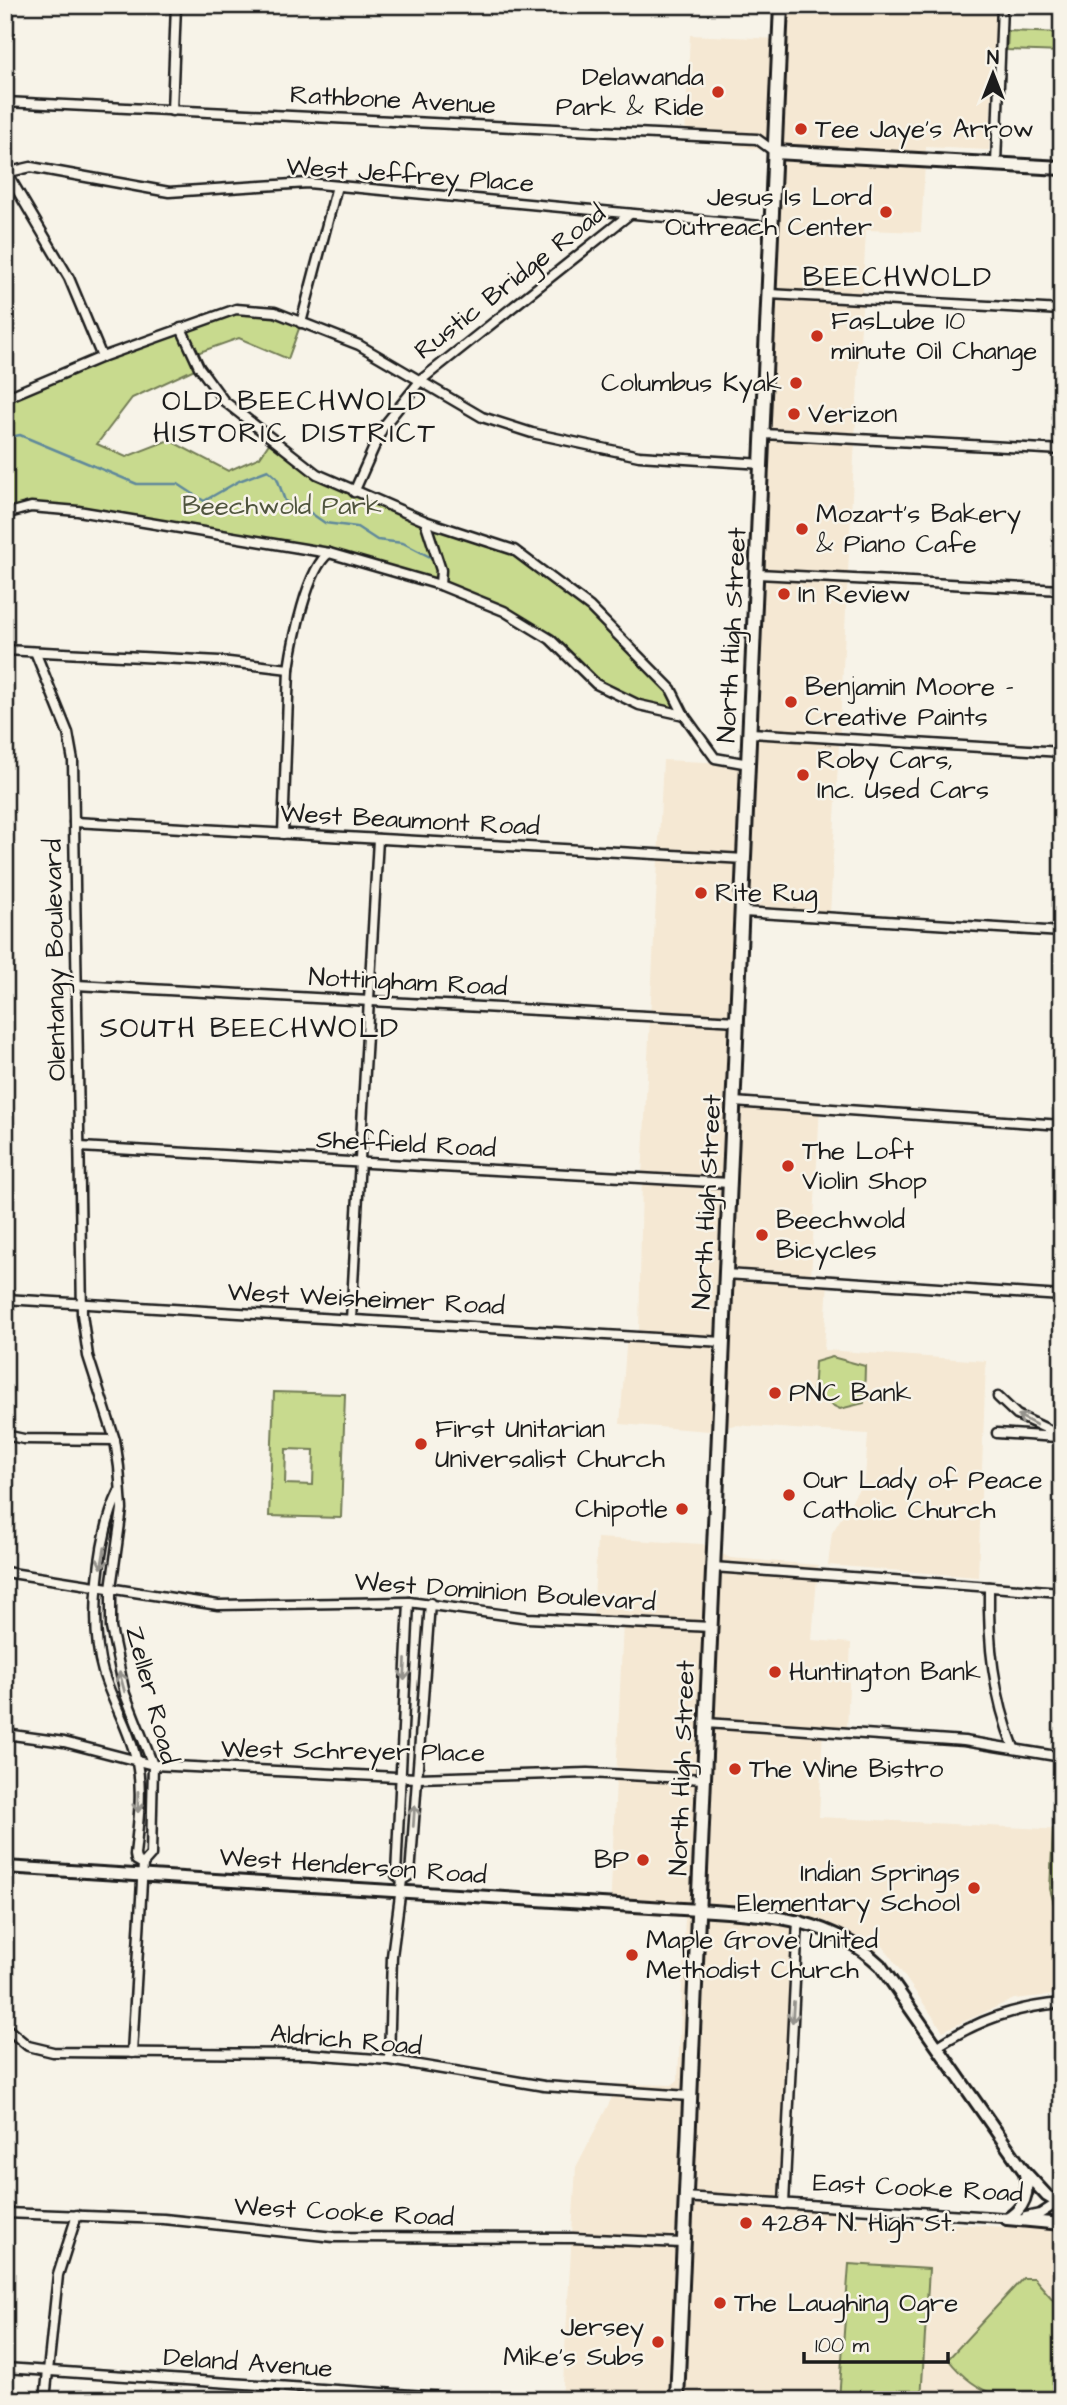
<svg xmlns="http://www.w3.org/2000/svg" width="1067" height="2405" font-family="'Architects Daughter',sans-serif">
	<rect width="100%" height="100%" fill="#f7f3e8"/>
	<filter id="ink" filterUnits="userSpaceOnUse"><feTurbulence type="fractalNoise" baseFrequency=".0143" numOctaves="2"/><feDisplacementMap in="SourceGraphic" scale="14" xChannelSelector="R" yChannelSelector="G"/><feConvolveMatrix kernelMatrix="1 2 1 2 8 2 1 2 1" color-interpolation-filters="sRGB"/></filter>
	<g filter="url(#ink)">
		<g fill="#f5e8d3">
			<path d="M782 5H996L989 150 926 147 921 232 866 230 830 915 743 912 736 1101 820 1105 811 1278 828 1279 824 1350 986 1361 978 1577 828 1565 832 1533 865 1479 868 1434 735 1425 709 1431 620 1424 627 1335H639L642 1177 663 760 748 764 774 152 685 136 690 35 780 39Z"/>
			<path d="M597 1538 703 1544 730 1558 818 1565 812 1640 851 1643 847 1729 823 1728 819 1817 1062 1830V1994L1014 1999 943 2031 883 1946 874 1953 822 1923 799 1916 784 2203 840 2207V2216L1062 2231V2400H562L576 2167 619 2084 672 2085 678 2080 685 1917 610 1913 623 1622H593Z"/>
		</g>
		<g fill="#c8da8e" stroke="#727b55" stroke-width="2" fill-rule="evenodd">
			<path d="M1008 31 1062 33V52L1007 50Z"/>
			<path d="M236 309 275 312 301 323 288 359 239 338 194 354 199 367 132 398 97 444 126 457 169 440 228 471 260 457 272 439 317 474 354 492 514 550 590 607 671 689 684 715 639 705 596 684 550 639 504 611 463 595 329 553 31 507 9 512 5 501V398Z"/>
			<path d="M832 1357 865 1366 864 1403 840 1409 813 1396 815 1362Z"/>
			<path d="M274 1392 345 1394 341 1518 269 1516ZM286 1449 314 1450 313 1485 285 1484Z"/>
			<path d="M1053 1829 1062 1830V1934L1050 1889Z"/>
			<path d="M849 2264 929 2269 921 2400H839Z"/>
			<path d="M1023 2278H1034L1062 2310V2399C1013 2403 979 2399 948 2359Z"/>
		</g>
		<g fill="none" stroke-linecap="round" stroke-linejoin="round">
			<path stroke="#60899b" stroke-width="2.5" d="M5 438 20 435 137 484H178L204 501 239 481 268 470 277 478 285 501 291 505 305 509 325 523 357 527 377 540 403 543 434 559"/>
			<g stroke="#1c1c1c" stroke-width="13">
				<g id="minor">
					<path d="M5 102 757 139 775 152"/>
					<path d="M172 111 176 5"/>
					<path d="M996 164 1002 5"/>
					<path d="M5 173 31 167 169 192 308 183 772 227"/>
					<path d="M7 173 69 278 102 357"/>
					<path d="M769 294 1062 310"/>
					<path d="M301 323 337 186"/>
					<path d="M181 328 199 367 224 401 317 474 425 521 514 550 590 607 671 689 684 715 715 758 749 764"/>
					<path d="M5 398 102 357 236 309 275 312 359 345 482 417 532 433 639 456 763 464"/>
					<path d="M764 434 1062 450"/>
					<path d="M354 492 383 427 421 380 630 214"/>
					<path d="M5 514 31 507 78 511 329 553 440 585 504 611 550 639 596 684 639 705 684 715"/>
					<path d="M425 521 441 570 440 585"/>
					<path d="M758 574 1062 590"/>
					<path d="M5 650 220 661 289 669"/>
					<path d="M36 654 68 733 73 761 82 1314 88 1356 115 1440 119 1467 122 1509 111 1588V1628L125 1694 153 1765 151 1855 143 1864 132 2053"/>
					<path d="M751 733 1062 752"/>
					<path d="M74 822 745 859"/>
					<path d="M283 834 289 669C293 641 307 569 329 553"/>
					<path d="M743 912 1062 932"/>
					<path d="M76 985 738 1021"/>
					<path d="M734 1102 1062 1125"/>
					<path d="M80 1147 730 1183"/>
					<path d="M726 1274 1062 1296"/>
					<path d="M5 1299 723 1342"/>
					<path d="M351 1320 378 839"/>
					<path d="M998 1397 1017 1415 1062 1436"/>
					<path d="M997 1433 1057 1437"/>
					<path d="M5 1435 24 1439 115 1440"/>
					<path d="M119 1492C98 1535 89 1625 103 1672 112 1702 131 1732 137 1763 143 1792 138 1825 135 1855L136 1860 143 1864"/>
					<path d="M713 1567 1062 1592"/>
					<path d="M5 1572 218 1605 409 1602 528 1618 711 1627"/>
					<path d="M989 1587C988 1643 993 1695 1014 1748"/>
					<path d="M706 1723 964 1741 1062 1757"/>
					<path d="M5 1734 64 1742 153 1765 417 1778 588 1773 704 1779"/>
					<path d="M402 1880 396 1875 409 1602"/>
					<path d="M5 2027 28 2046 53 2052 309 2054 389 2060 544 2086 689 2096"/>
					<path d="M938 2046C978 2020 1015 2007 1062 2003"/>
					<path d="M389 2060 392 1956 402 1880 410 1875 430 1603"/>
					<path d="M684 2197 1010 2218"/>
					<path d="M784 2204 798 1920"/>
					<path d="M5 2213 164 2219 334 2237 573 2238 682 2243"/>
					<path d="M1026 2217 1040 2214 1057 2203"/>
					<path d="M5 2368 488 2400"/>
					<path d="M45 2400 58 2275 77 2215"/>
				</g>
			</g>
			<g stroke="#1c1c1c" stroke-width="16">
				<g id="secondary">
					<path d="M5 1867 699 1910C766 1915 828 1916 880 1965L1024 2171 1047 2196 1062 2205"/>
					<path d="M1007 2219C1024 2209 1030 2193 1025 2174"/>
					<path d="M1007 2219 1062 2224"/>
				</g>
			</g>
			<g stroke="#1c1c1c" stroke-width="18">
				<g id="primary">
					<path d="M775 152 1062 168"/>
					<path d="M677 2400 781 5"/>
				</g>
			</g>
			<use href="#minor" stroke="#f7f3e8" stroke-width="8"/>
			<use href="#secondary" stroke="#f7f3e8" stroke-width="10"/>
			<use href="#primary" stroke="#f7f3e8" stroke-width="12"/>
		</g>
		<defs><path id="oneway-shaft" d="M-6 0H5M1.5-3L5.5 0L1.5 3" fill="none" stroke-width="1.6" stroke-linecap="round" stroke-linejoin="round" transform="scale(1.75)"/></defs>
		<g stroke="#94928c">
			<use href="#oneway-shaft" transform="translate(1027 1420) rotate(-152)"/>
			<use href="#oneway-shaft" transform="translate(103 1558) rotate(100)"/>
			<use href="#oneway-shaft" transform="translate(405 1670) rotate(93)"/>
			<use href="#oneway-shaft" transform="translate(122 1682) rotate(-105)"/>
			<use href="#oneway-shaft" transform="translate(138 1802) rotate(90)"/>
			<use href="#oneway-shaft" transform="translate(414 1816) rotate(-86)"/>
			<use href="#oneway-shaft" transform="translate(793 2012) rotate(93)"/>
		</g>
	</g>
	<g fill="#c8321e" stroke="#f7f3e8" stroke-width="2.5">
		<circle cx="718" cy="92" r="7"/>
		<circle cx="801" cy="129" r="7"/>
		<circle cx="886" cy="212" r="7"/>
		<circle cx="817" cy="336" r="7"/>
		<circle cx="796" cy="383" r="7"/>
		<circle cx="794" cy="414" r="7"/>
		<circle cx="802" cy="529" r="7"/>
		<circle cx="784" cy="594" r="7"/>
		<circle cx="791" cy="702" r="7"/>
		<circle cx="803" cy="775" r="7"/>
		<circle cx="701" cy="893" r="7"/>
		<circle cx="788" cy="1166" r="7"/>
		<circle cx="762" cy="1235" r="7"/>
		<circle cx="775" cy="1393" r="7"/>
		<circle cx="421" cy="1444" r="7"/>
		<circle cx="789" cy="1495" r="7"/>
		<circle cx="682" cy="1509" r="7"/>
		<circle cx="775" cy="1672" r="7"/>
		<circle cx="735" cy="1769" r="7"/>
		<circle cx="643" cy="1860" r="7"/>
		<circle cx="974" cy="1888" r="7"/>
		<circle cx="632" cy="1955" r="7"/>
		<circle cx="746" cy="2223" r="7"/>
		<circle cx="720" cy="2303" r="7"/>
		<circle cx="658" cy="2342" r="7"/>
	</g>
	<g text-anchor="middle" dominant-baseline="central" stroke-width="5" stroke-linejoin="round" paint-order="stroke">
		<g font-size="26" fill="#1c1c1c" stroke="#f7f3e8" text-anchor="start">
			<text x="704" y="77" text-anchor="end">Delawanda<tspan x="704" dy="30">Park &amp; Ride</tspan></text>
			<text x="815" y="129">Tee Jaye's Arrow</text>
			<text x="872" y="197" text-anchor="end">Jesus Is Lord<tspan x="872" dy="30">Outreach Center</tspan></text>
			<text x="831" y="321">FasLube 10<tspan x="831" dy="30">minute Oil Change</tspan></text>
			<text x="782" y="383" text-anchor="end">Columbus Kyak</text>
			<text x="808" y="414">Verizon</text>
			<text x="816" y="514">Mozart's Bakery<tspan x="816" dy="30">&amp; Piano Cafe</tspan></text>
			<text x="798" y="594">In Review</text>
			<text x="805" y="687">Benjamin Moore -<tspan x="805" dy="30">Creative Paints</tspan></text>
			<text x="817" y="760">Roby Cars,<tspan x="817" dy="30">Inc. Used Cars</tspan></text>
			<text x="715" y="893">Rite Rug</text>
			<text x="802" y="1151">The Loft<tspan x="802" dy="30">Violin Shop</tspan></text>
			<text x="776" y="1220">Beechwold<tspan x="776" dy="30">Bicycles</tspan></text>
			<text x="789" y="1393">PNC Bank</text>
			<text x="435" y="1429">First Unitarian<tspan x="435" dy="30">Universalist Church</tspan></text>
			<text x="803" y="1480">Our Lady of Peace<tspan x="803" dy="30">Catholic Church</tspan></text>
			<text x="668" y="1509" text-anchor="end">Chipotle</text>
			<text x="789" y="1672">Huntington Bank</text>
			<text x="749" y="1769">The Wine Bistro</text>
			<text x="629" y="1860" text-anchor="end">BP</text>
			<text x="960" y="1873" text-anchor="end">Indian Springs<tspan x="960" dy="30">Elementary School</tspan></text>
			<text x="646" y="1940">Maple Grove United<tspan x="646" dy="30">Methodist Church</tspan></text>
			<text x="760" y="2223">4284 N. High St.</text>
			<text x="734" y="2303">The Laughing Ogre</text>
			<text x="644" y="2327" text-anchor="end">Jersey<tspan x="644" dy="30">Mike's Subs</tspan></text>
		</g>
		<g font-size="26" fill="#1c1c1c" stroke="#f7f3e8">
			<text transform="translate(393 100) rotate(3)">Rathbone Avenue</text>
			<text transform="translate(410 175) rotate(4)">West Jeffrey Place</text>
			<text transform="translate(510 282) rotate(-38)">Rustic Bridge Road</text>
			<text transform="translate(732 635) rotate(-87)">North High Street</text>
			<text transform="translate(410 820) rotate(3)">West Beaumont Road</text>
			<text transform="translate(55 960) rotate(-91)">Olentangy Boulevard</text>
			<text transform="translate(408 982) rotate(3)">Nottingham Road</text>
			<text transform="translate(406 1144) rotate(3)">Sheffield Road</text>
			<text transform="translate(707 1202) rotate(-87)">North High Street</text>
			<text transform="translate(366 1299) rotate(3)">West Weisheimer Road</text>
			<text transform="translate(505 1592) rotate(4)">West Dominion Boulevard</text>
			<text transform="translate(152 1695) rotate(75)">Zeller Road</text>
			<text transform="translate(353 1751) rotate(1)">West Schreyer Place</text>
			<text transform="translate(682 1768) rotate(-88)">North High Street</text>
			<text transform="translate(353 1866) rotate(4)">West Henderson Road</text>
			<text transform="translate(346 2040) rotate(5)">Aldrich Road</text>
			<text transform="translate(918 2188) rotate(3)">East Cooke Road</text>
			<text transform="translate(344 2212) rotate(3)">West Cooke Road</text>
			<text transform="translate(248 2363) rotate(4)">Deland Avenue</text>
		</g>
		<g font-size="26" fill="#50553e" stroke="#f7f3e8">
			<text x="282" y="506">Beechwold Park</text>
		</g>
		<g font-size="28" letter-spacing="2" fill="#1c1c1c" stroke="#f7f3e8">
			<text x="898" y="277">BEECHWOLD</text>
			<text x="295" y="401">OLD BEECHWOLD<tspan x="295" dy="32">HISTORIC DISTRICT</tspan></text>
			<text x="250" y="1028">SOUTH BEECHWOLD</text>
		</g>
	</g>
	<rect width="1067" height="2405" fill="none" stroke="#f7f3e8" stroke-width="28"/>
	<rect x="14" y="14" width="1039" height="2377" fill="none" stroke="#1c1c1c" stroke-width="2.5" filter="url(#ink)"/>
	<g transform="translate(993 74)" stroke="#f7f3e8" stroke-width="5" paint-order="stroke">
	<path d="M0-5L12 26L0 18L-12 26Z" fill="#1c1c1c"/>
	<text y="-10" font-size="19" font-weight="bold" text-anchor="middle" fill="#1c1c1c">N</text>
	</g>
	<path d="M804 2352v10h144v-10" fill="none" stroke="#1c1c1c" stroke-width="3.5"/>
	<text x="815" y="2352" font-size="21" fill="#1c1c1c" stroke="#f7f3e8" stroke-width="5" paint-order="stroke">100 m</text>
</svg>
